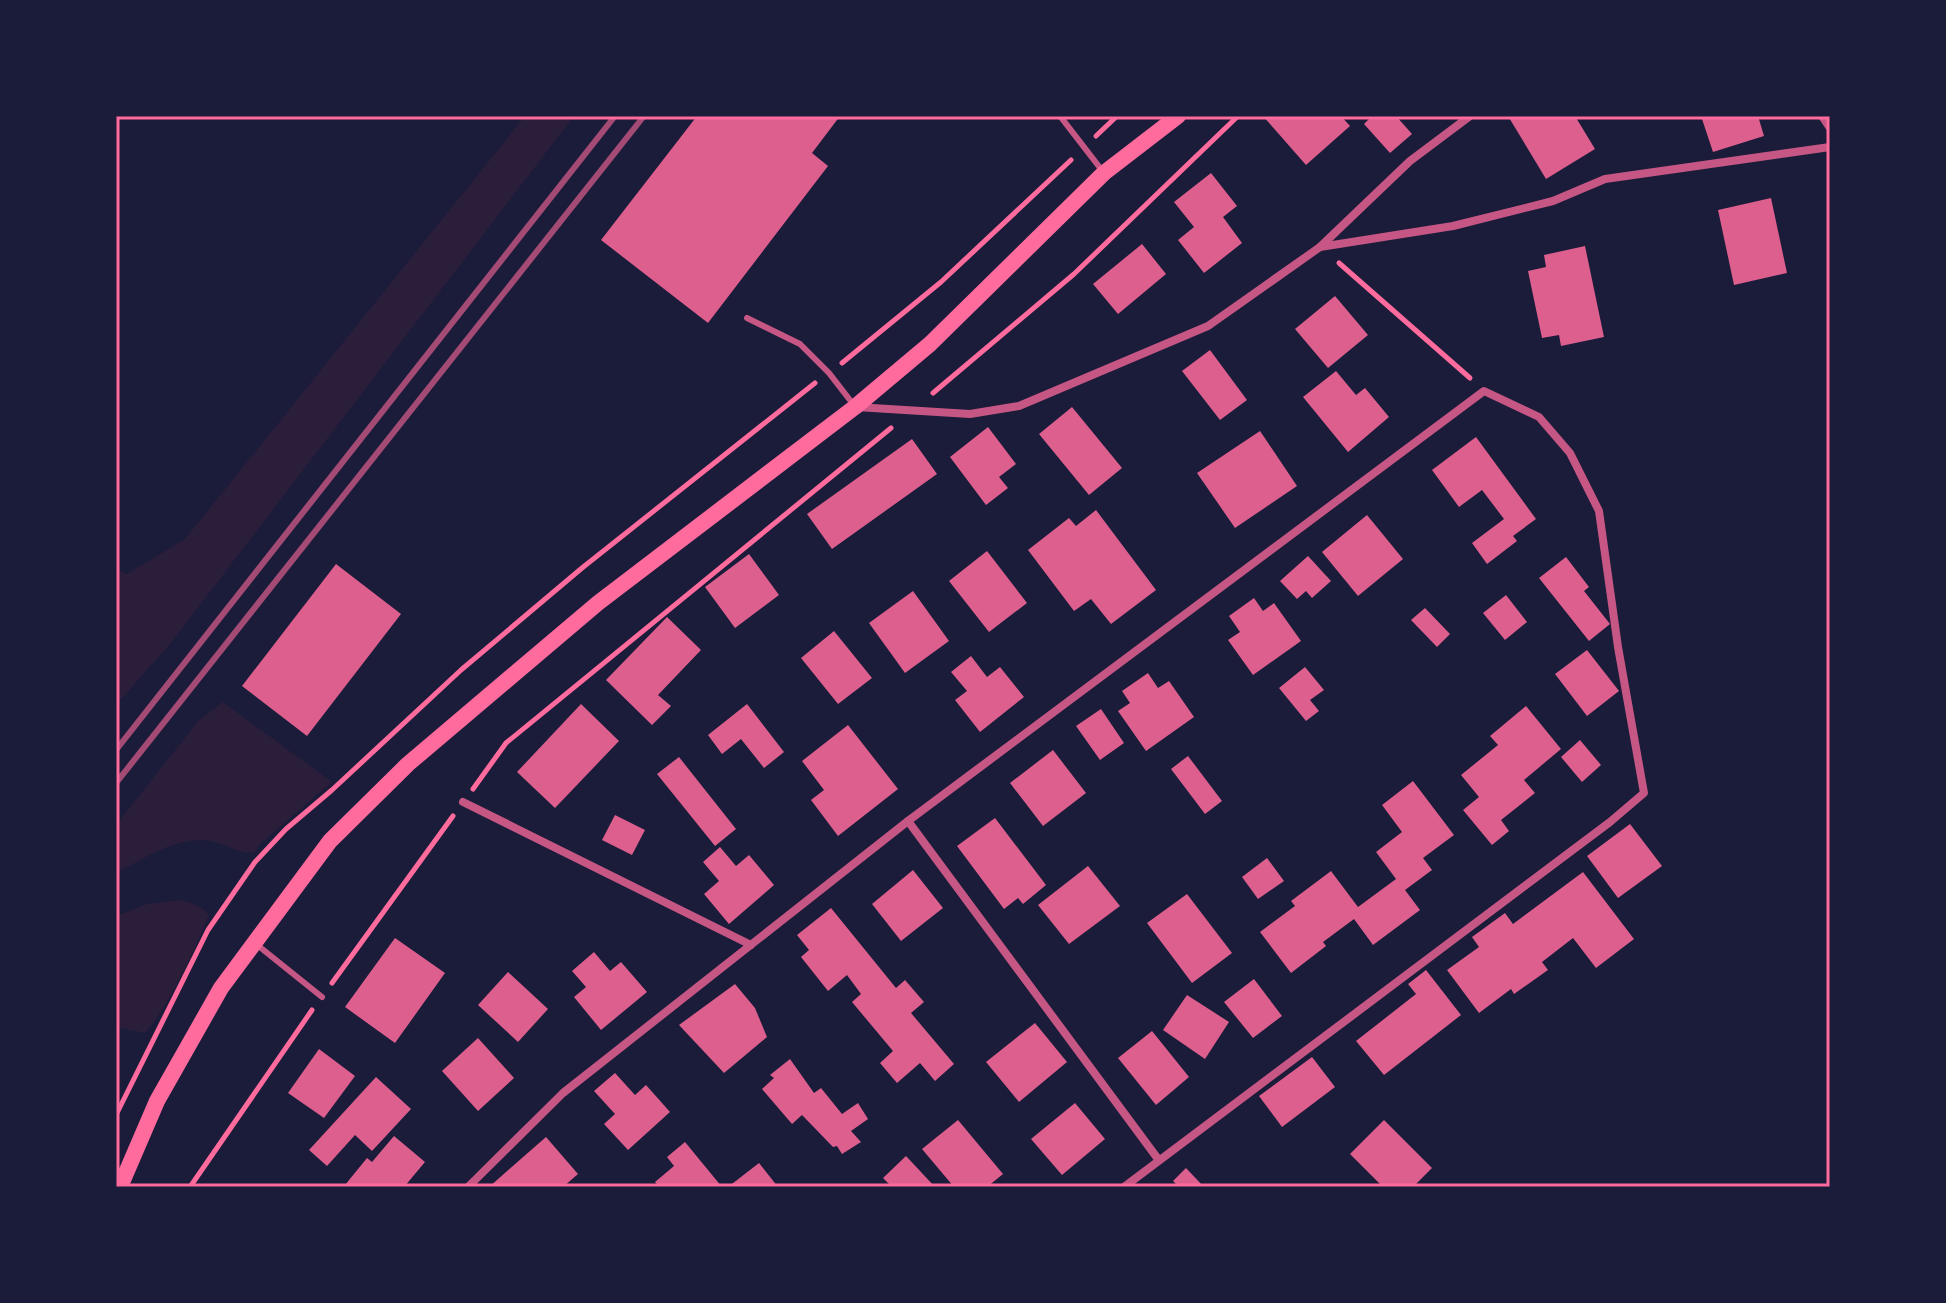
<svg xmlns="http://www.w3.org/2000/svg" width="1946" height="1303" font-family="Overpass,sans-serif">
	<rect width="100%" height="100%" fill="#1b1b3a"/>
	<g fill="#2a1e3b">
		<path d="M525 116H574L171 643 116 705V569L127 574 185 539Z"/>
		<path d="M223 702 332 782 260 844 254 853C238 853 226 844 211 841 176 836 146 858 116 873V825L198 721Z"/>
		<path d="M178 900C191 902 201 905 209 915 192 955 173 1000 145 1033L116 1027V916L147 904Z"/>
	</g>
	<g fill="#dd5f8e">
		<path d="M697 116H840L812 153 828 166 708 323 601 240Z"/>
		<path d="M1263 116H1341L1350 126 1306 165Z"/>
		<path d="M1372 116H1396L1412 134 1390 153 1364 124Z"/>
		<path d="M1508 116H1575L1595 149 1546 179Z"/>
		<path d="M1701 116H1758L1764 136 1713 152Z"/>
		<path d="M1211 173 1237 206 1223 217 1242 243 1204 273 1178 240 1194 227 1174 202Z"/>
		<path d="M1771 198 1787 273 1734 285 1718 210Z"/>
		<path d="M1142 244 1166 274 1118 314 1093 284Z"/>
		<path d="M1585 246 1604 337 1561 346 1559 335 1542 338 1528 271 1546 267 1544 255Z"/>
		<path d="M1335 296 1368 335 1328 368 1295 329Z"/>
		<path d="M1210 350 1247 400 1220 420 1182 371Z"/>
		<path d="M1336 371 1356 395 1365 388 1389 417 1348 452 1303 397Z"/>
		<path d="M1072 407 1122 468 1089 495 1039 434Z"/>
		<path d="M988 427 1016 464 999 477 1008 488 986 505 950 457Z"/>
		<path d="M1260 431 1297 486 1235 528 1197 473Z"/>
		<path d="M1476 437 1536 519 1513 536 1517 541 1487 564 1472 543 1504 519 1482 490 1459 507 1432 470Z"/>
		<path d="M912 439 937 474 832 549 807 514Z"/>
		<path d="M1096 510 1156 590 1111 624 1091 599 1074 611 1028 550 1069 518 1076 526Z"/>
		<path d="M1367 515 1403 559 1358 596 1322 552Z"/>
		<path d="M987 551 1027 603 989 632 949 581Z"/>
		<path d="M749 554 779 595 735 628 705 587Z"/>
		<path d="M1308 556 1331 581 1312 598 1306 591 1297 599 1280 581Z"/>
		<path d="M1566 557 1589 587 1584 591 1610 624 1589 641 1539 578Z"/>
		<path d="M336 564 401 614 307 736 242 686Z"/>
		<path d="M913 591 949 641 905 673 869 623Z"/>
		<path d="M1506 595 1527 622 1505 640 1483 613Z"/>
		<path d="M1254 598 1263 611 1274 603 1301 641 1253 675 1228 640 1240 632 1229 616Z"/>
		<path d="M1425 608 1450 634 1437 647 1411 620Z"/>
		<path d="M667 617 701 650 658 695 671 706 652 725 606 680Z"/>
		<path d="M834 631 872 678 838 704 801 658Z"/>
		<path d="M1587 650 1619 691 1587 716 1555 674Z"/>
		<path d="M971 656 987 677 1000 667 1024 697 980 732 955 700 967 691 951 672Z"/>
		<path d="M1305 667 1324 690 1310 700 1319 711 1306 721 1279 688Z"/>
		<path d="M1148 673 1158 688 1169 681 1194 717 1146 751 1118 711 1130 703 1122 691Z"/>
		<path d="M581 704 619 741 555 808 517 772Z"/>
		<path d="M747 704 784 752 764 768 741 739 722 754 708 735Z"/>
		<path d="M1526 706 1561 749 1524 780 1535 793 1501 820 1509 831 1492 845 1463 810 1479 797 1461 775 1498 745 1490 736Z"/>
		<path d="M1101 709 1124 743 1100 760 1076 726Z"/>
		<path d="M848 725 898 789 838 836 811 800 824 790 802 761Z"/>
		<path d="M1580 740 1601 765 1582 782 1561 757Z"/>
		<path d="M1053 750 1086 793 1043 826 1010 783Z"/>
		<path d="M1188 756 1222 801 1205 814 1171 769Z"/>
		<path d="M679 757 736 829 715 846 657 774Z"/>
		<path d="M1413 781 1454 835 1423 858 1432 870 1405 890 1420 910 1373 945 1354 919 1323 942 1326 946 1291 973 1260 932 1295 906 1291 901 1331 871 1358 907 1396 879 1376 852 1402 832 1382 805Z"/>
		<path d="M615 815 645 830 632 855 602 840Z"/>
		<path d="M995 818 1046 885 1023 904 1018 898 1004 909 957 846Z"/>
		<path d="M1630 824 1662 866 1618 898 1587 856Z"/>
		<path d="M720 847 736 866 749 855 774 885 729 924 704 894 719 881 703 862Z"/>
		<path d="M1267 858 1284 881 1258 899 1242 877Z"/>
		<path d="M1088 866 1120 906 1069 944 1038 905Z"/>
		<path d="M913 870 943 908 901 941 872 904Z"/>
		<path d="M1583 872 1634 939 1596 968 1573 938 1542 962 1548 970 1514 994 1511 989 1479 1013 1447 970 1479 947 1472 937 1505 913 1513 924Z"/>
		<path d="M1187 894 1232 953 1192 983 1147 923Z"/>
		<path d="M831 908 896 988 905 980 924 1002 911 1013 954 1064 935 1081 920 1063 897 1083 880 1063 893 1051 852 1002 861 994 847 975 828 991 801 957 809 950 797 935Z"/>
		<path d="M395 938 445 973 395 1043 345 1007Z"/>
		<path d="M594 952 610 971 621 962 647 992 601 1030 574 997 586 987 572 971Z"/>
		<path d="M1426 970 1461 1015 1384 1075 1356 1041 1416 994 1408 984Z"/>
		<path d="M508 972 548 1009 518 1042 478 1005Z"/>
		<path d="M1254 979 1282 1016 1253 1038 1224 1002Z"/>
		<path d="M735 984 755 1008 767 1037 724 1073 679 1025Z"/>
		<path d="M1187 995 1229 1022 1205 1059 1163 1030Z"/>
		<path d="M1035 1023 1067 1062 1019 1102 986 1062Z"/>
		<path d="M1152 1031 1189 1077 1156 1105 1118 1058Z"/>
		<path d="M478 1038 514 1078 478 1111 442 1071Z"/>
		<path d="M319 1049 355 1076 324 1118 288 1093Z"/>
		<path d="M1312 1057 1335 1087 1282 1127 1259 1096Z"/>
		<path d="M790 1059 814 1093 821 1088 842 1114 858 1103 868 1119 851 1131 861 1142 842 1154 837 1146 833 1147 802 1115 792 1124 762 1089 774 1078 770 1075Z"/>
		<path d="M615 1073 635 1095 646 1085 670 1112 628 1150 604 1124 615 1114 594 1091Z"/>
		<path d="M376 1077 411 1109 372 1151 355 1135 327 1166 309 1150Z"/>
		<path d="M1075 1103 1105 1139 1062 1175 1031 1139Z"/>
		<path d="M958 1120 1003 1174 987 1187H954L922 1149Z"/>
		<path d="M1384 1120 1432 1168 1413 1187H1383L1350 1154Z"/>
		<path d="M394 1136 425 1162 404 1187 345 1185 367 1158 372 1162Z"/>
		<path d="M546 1137 578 1174 563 1187H489Z"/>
		<path d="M685 1142 722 1187H659L655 1182 674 1166 667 1157Z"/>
		<path d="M906 1156 935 1187H892L883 1178Z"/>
		<path d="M759 1163 778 1187H728Z"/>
		<path d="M1186 1168 1204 1187H1179L1173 1181Z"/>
	</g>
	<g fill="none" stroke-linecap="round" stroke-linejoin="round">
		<g stroke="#ff6b9d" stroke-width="5">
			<path d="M1096 136 1117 116"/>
			<path d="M1339 263 1470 378"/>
			<path d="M842 363 941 282 1071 160"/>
			<path d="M933 393 1074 274 1238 116"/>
			<path d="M473 789 506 743 891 428"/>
			<path d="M332 983 453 816"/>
			<path d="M116 1115 208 930 255 862 286 829 332 790 461 670 582 568 815 383"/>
			<path d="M190 1187 312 1010"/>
		</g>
		<g stroke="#c65784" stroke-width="6">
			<path d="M1060 116 1104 173"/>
			<path d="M747 318 800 344 829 373 853 404"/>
			<path d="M256 944 322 997"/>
		</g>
		<g stroke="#c65784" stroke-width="8">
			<path d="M1822 116 1830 128"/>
			<path d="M1320 247 1410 161 1470 116"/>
			<path d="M856 407 970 414 1019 406 1208 326 1320 247 1453 226 1553 201 1605 179 1830 147"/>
			<path d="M463 802 751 945"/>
			<path d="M908 821 1158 1159"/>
			<path d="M468 1187 563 1093 908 821 1484 391 1539 417 1570 453 1599 511 1618 647 1644 793 1610 822 1124 1187"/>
		</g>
		<path stroke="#ff6b9d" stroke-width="16" d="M120 1187 157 1101 221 988 330 841 408 764 598 603 855 407 930 344 1104 173 1178 116"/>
		<g stroke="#a44b75" stroke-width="6">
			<path d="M116 750 615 116"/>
			<path d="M116 783 644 116"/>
		</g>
	</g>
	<rect width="1946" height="1303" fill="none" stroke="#1b1b3a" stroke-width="236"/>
	<rect x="118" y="118" width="1710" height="1067" fill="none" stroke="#ff6b9d" stroke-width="3"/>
</svg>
